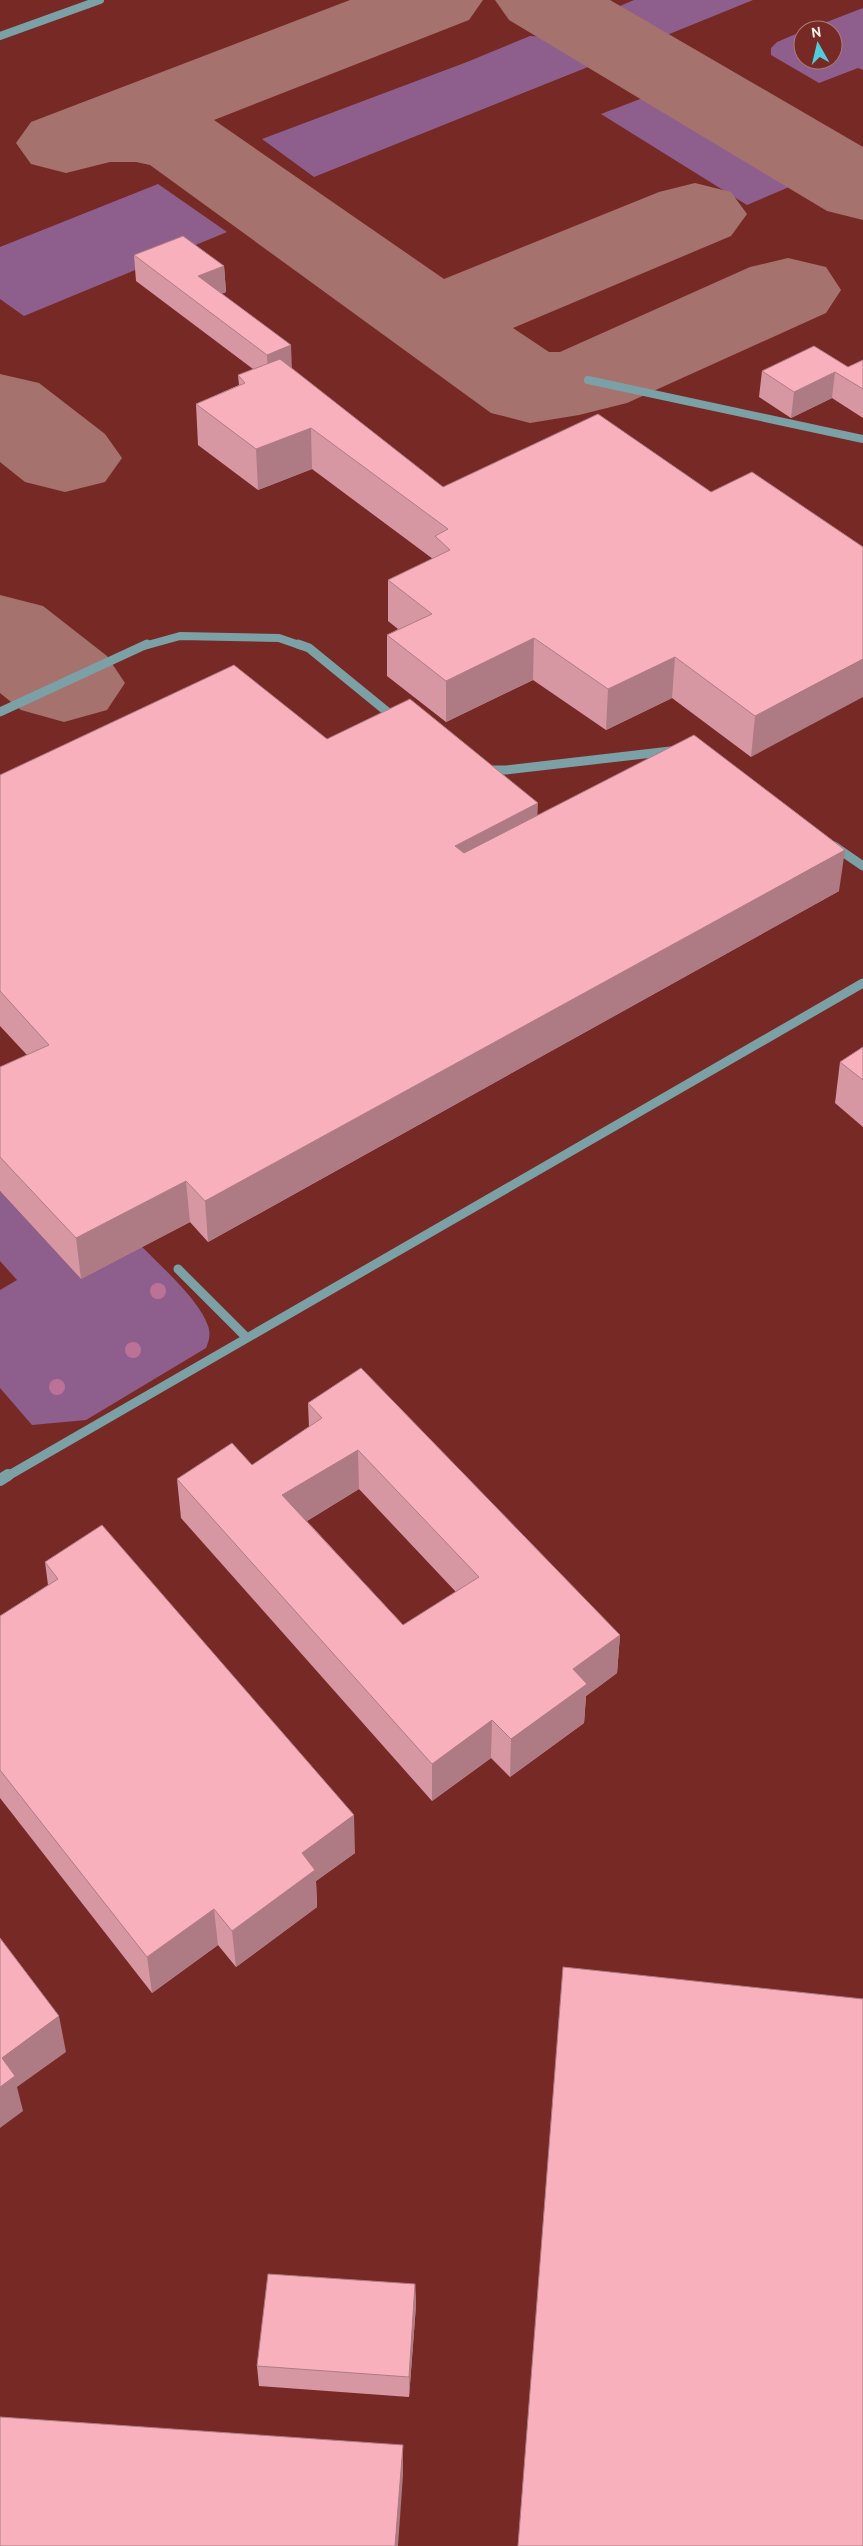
<svg xmlns="http://www.w3.org/2000/svg" width="863" height="2546" font-family="Cabin,sans-serif">
	<rect width="100%" height="100%" fill="#772a25"/>
	<g fill="#8e5f8d">
		<path d="M634 0H753L662 37 626 17 629 16 623 13 620 6Z"/>
		<path d="M863 8V70L858 68 819 83 771 55V48L777 42 803 31V60H833V30H806Z"/>
		<path d="M530 36 548 37 593 65 314 177 262 139 467 62Z"/>
		<path d="M648 96 794 185 747 205 601 114Z"/>
		<path d="M158 184 227 232 24 316 0 299V247Z"/>
		<path d="M0 1191 81 1279 142 1247C161 1266 201 1302 208 1326 211 1334 209 1341 206 1348L86 1420 32 1425 0 1388V1290L17 1280 0 1261Z"/>
	</g>
	<g fill="none" stroke-linecap="round" stroke-linejoin="round">
		<g fill="#a6726e" fill-rule="evenodd">
			<path d="M350 0H483L469 20 214 120 444 279 659 192 695 183 731 192 747 214 731 236 513 328 549 352H560L750 267 788 258 826 267 841 290 826 313 627 403 579 415 530 423 491 413 150 165 136 162H110L66 173 31 164 16 143 31 122Z"/>
			<path d="M495 0H610L863 147V220L827 211 509 20Z"/>
			<path d="M0 374 39 383 105 434 122 458 105 482 65 492 25 482 0 462Z"/>
			<path d="M0 595 43 606 107 656 125 683 107 710 64 722 21 710 0 693Z"/>
		</g>
		<g stroke="#7ba1a7" stroke-width="8">
			<path d="M0 36 100 0"/>
			<path d="M588 380 863 439"/>
			<path d="M144 646 180 636 279 638 302 646"/>
		</g>
		<g stroke="#7ba1a7" stroke-width="9">
			<path d="M298 644 309 648 396 719"/>
			<path d="M0 712 147 644"/>
			<path d="M484 770H506L679 750"/>
			<path d="M834 846 863 866"/>
			<path d="M178 1269 246 1337"/>
			<path d="M6 1477 863 983"/>
		</g>
		<path stroke="#7ba1a7" stroke-width="12" d="M0 1480 8 1475"/>
	</g>
	<g fill="#bc7297">
		<circle cx="158" cy="1291" r="8"/>
		<circle cx="133" cy="1350" r="8"/>
		<circle cx="57" cy="1387" r="8"/>
	</g>
	<g fill="#d697a3" fill-rule="evenodd">
		<path d="M134 255 224 266 226 292 221 294 291 368 443 487 711 492 863 547 751 757 672 698 606 730 533 680 446 722 387 676V635L398 629 388 621V580L433 559 312 469 258 490 198 445 196 404 239 385 238 375 253 369 136 281Z"/>
		<path d="M863 360V418L832 398 791 418 759 397 762 371 848 367Z"/>
		<path d="M327 739 537 815 839 891 208 1242 190 1222 81 1279 0 1191V1067L27 1055 0 1026V775Z"/>
		<path d="M863 1047V1127L835 1103 840 1062Z"/>
		<path d="M308 1403 620 1635 617 1673 586 1696 584 1723 510 1777 491 1758 432 1801 181 1518 177 1479 252 1465 309 1427ZM359 1489 456 1592 403 1625 307 1521Z"/>
		<path d="M45 1562 355 1853 316 1881 317 1907 236 1967 218 1945 152 1993 0 1798V1616L48 1585Z"/>
		<path d="M415 2284 416 2305 409 2397 259 2386 257 2366Z"/>
	</g>
	<g fill="#ae7b84">
		<path d="M224 266 226 292 200 302 198 276Z"/>
		<path d="M291 345 292 371 268 381 267 355Z"/>
		<path d="M835 372 832 398 791 418 794 392Z"/>
		<path d="M311 428 312 469 258 490 256 449Z"/>
		<path d="M534 638 533 680 446 722V681Z"/>
		<path d="M675 657 672 698 606 730 608 689Z"/>
		<path d="M863 659V697L751 757 755 716Z"/>
		<path d="M538 803 536 845 455 887V846Z"/>
		<path d="M845 850 839 891 208 1242 205 1201Z"/>
		<path d="M186 1181 190 1222 81 1279 76 1238Z"/>
		<path d="M358 1450 359 1489 285 1534 282 1495Z"/>
		<path d="M620 1635 617 1673 586 1696 584 1723 510 1777 511 1739 573 1669Z"/>
		<path d="M492 1720 491 1758 432 1801V1764Z"/>
		<path d="M354 1815 355 1853 316 1881 317 1907 236 1967 232 1931 302 1853Z"/>
		<path d="M214 1909 218 1945 152 1993 147 1957Z"/>
		<path d="M59 2016 66 2052 17 2087 23 2111 0 2128V2087L2 2058Z"/>
		<path d="M415 2284 416 2305 409 2397V2377Z"/>
		<path d="M403 2445V2475L398 2546H395Z"/>
	</g>
	<g fill="#f9b0bd" stroke="#ae7b84" fill-rule="evenodd">
		<path d="M183 236 224 266 198 276 291 345 267 355 134 255Z"/>
		<path d="M814 346 848 367 863 360V389L835 372 794 392 762 371Z"/>
		<path d="M280 359 443 487 598 414 711 492 752 472 863 547V659L755 716 675 657 608 689 534 638 446 681 387 635 432 614 388 580 450 550 435 536 448 529 311 428 256 449 196 404 245 383 238 375Z"/>
		<path d="M234 665 327 739 410 699 538 803 455 846 464 853 694 735 845 850 205 1201 186 1181 76 1238 0 1157V1067L49 1045 0 991V775Z"/>
		<path d="M863 1047V1080L840 1062Z"/>
		<path d="M361 1368 620 1635 573 1669 587 1684 511 1739 492 1720 432 1764 177 1479 232 1443 252 1465 322 1418 308 1403ZM358 1450 479 1577 403 1625 282 1495Z"/>
		<path d="M102 1525 354 1815 302 1853 315 1870 232 1931 214 1909 147 1957 0 1770V1616L58 1579 45 1562Z"/>
		<path d="M0 1938 59 2016 2 2058 15 2076 0 2087Z"/>
		<path d="M563 1967 863 1999V2546H518Z"/>
		<path d="M268 2274 415 2284 409 2377 257 2366Z"/>
		<path d="M0 2417 403 2445 395 2546H0Z"/>
	</g>
	<g transform="translate(818 45) rotate(352)"><circle r="24" fill="#772a25" stroke="#ac7a76"/>
	<path d="M0-4L9 19L0 12L-9 19Z" fill="#53cbda"/>
	<text y="-8" font-size="14" font-weight="bold" text-anchor="middle" fill="#fbf1ef">N</text>
	</g>
</svg>
